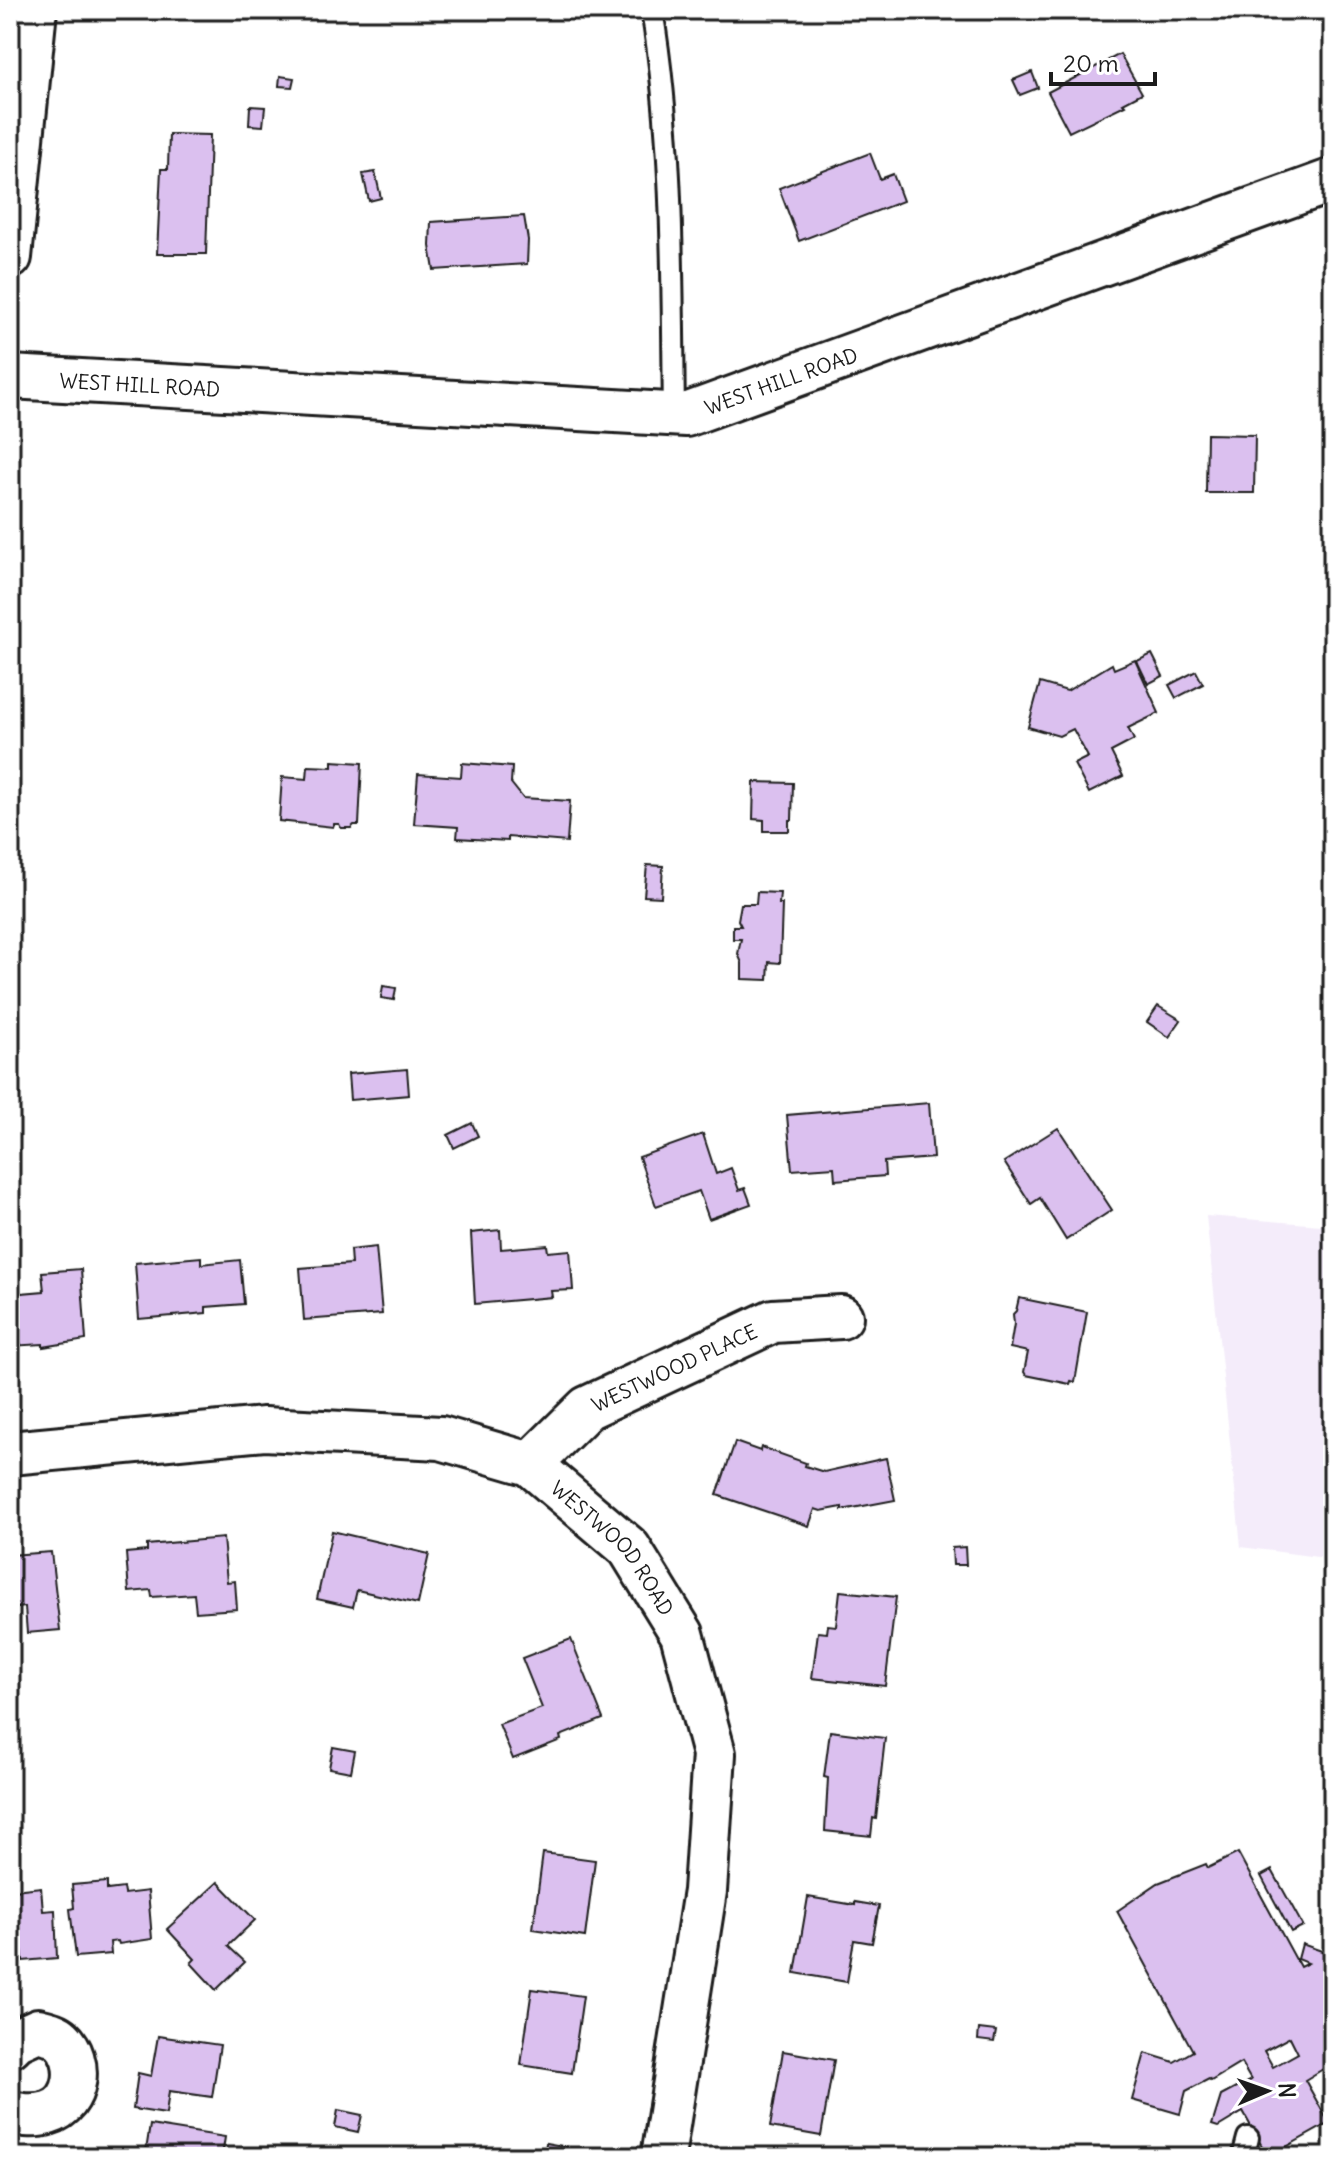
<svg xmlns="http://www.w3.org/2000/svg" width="1343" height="2167" font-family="Delius,sans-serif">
	<rect width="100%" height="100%" fill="#fff"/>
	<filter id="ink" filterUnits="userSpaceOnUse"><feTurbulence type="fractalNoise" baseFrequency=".0125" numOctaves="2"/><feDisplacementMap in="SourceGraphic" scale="16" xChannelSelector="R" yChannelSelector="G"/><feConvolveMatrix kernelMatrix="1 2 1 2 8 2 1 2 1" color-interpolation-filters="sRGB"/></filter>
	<g filter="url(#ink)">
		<path fill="#f4ecfa" d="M1333 990V1559L1241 1547 1206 1216 1321 1225Z"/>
		<g fill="#dbc0ef" stroke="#1c1c1c" stroke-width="2" fill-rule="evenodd">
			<path d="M1120 54 1142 93 1123 103 1125 105 1069 132 1048 92Z"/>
			<path d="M1032 72 1038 88 1020 95 1013 80Z"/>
			<path d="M280 76 294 78 292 87 279 86Z"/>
			<path d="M250 106 265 107 263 126 249 125Z"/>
			<path d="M169 134 210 135 206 254H157L161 169H168Z"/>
			<path d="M870 153 880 179 893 174 903 201 799 241 779 188Z"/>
			<path d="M375 172 381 198 369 201 363 174Z"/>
			<path d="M524 216 528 240 527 264 434 270 430 246 431 222Z"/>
			<path d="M1207 434 1255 435 1254 493H1206Z"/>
			<path d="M1152 654 1163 676 1148 684 1137 661Z"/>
			<path d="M1135 660 1159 713 1128 728 1134 740 1111 752 1123 776 1089 793 1074 764 1088 757 1073 729 1059 736 1028 727 1040 683 1067 691 1112 664 1114 669Z"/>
			<path d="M1196 671 1203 684 1176 698 1169 685Z"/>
			<path d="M332 761 362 763 359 825H354L351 828H341L339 824H334L333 827 279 821 282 777 307 779 308 766 332 767Z"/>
			<path d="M462 763 512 767 511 783 523 798 570 801 567 842 508 837V841L457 838 458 827 414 824 418 774 461 777Z"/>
			<path d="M754 782 793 783 792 820H789V831H764V820L753 819Z"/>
			<path d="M647 865 663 866 661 897 644 896Z"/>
			<path d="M757 892 780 893 779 904H782L780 963 769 962 768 980 742 979V963L738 954 741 939H733V926H741L738 920 741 904H756Z"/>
			<path d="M383 986 396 988 394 1000 381 998Z"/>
			<path d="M1158 1006 1181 1020 1169 1037 1147 1022Z"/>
			<path d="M407 1069 409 1095 350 1100 348 1074Z"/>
			<path d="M929 1103 933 1158 884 1162 885 1176 835 1180 834 1167 792 1170 787 1115Z"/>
			<path d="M472 1123 478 1136 454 1148 448 1135Z"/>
			<path d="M1058 1128 1112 1210 1066 1240 1040 1198 1031 1204 1004 1162Z"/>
			<path d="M703 1134 716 1174 731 1168 739 1190 745 1188 751 1204 709 1219 699 1191 656 1206 639 1157Z"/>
			<path d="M500 1230 501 1249 547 1245 548 1252 570 1250 573 1290 551 1291 552 1297 475 1304 471 1233Z"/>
			<path d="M376 1247 382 1314 304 1320 300 1268 351 1264 350 1250Z"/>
			<path d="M201 1257V1264L240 1260 244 1304 206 1307V1313L139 1319 135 1263Z"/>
			<path d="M81 1269 86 1340 43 1347V1344L10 1346V1294L44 1291 42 1272Z"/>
			<path d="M1019 1298 1087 1312 1075 1382 1071 1381 1070 1384 1026 1375 1024 1372 1028 1352 1010 1348 1014 1324 1013 1314 1016 1311Z"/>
			<path d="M735 1442 760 1451 761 1447 806 1463 805 1466 824 1472 886 1458 895 1500 842 1510V1507L821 1511 815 1509 809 1526 717 1495Z"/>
			<path d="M332 1531 429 1554 418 1604 357 1590 353 1607 317 1599Z"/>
			<path d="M223 1538 227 1582 235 1581 237 1609 196 1612 194 1594 152 1597 151 1590 129 1592 126 1553 147 1551V1545Z"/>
			<path d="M965 1547 966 1565H953L952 1548Z"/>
			<path d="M51 1552 60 1630 27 1633 25 1607 10 1609V1555Z"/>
			<path d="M840 1591 896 1597 885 1686 812 1678 818 1632 827 1633 828 1625 836 1626Z"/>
			<path d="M571 1639 603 1719 560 1736 561 1740 513 1759 499 1724 542 1708 522 1658Z"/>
			<path d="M830 1731 885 1738 876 1819 873 1818 871 1836 825 1831 828 1778 824 1777Z"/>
			<path d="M333 1747 355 1751 351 1772 329 1768Z"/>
			<path d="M543 1853 595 1860 585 1937 533 1929Z"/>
			<path d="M1238 1853 1300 1967 1308 1963 1298 1959 1302 1944 1333 1955V2068L1328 2066 1305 2080 1329 2123 1268 2157 1243 2112 1218 2127 1212 2125 1221 2096 1251 2080 1241 2063 1211 2081 1209 2079 1186 2091 1180 2114 1132 2100 1145 2053 1174 2062 1193 2051 1117 1911 1158 1883 1206 1864 1208 1868ZM1290 2037 1298 2053 1273 2067 1264 2051Z"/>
			<path d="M1272 1870 1303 1926 1291 1932 1261 1876Z"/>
			<path d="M107 1882V1890L123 1888 124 1894 148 1891 152 1939 119 1944 118 1941 110 1942 111 1954 76 1957 70 1909 74 1908 72 1885Z"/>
			<path d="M218 1882 255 1920 228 1946 245 1962 216 1990 191 1963 195 1959 167 1929Z"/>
			<path d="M41 1887 43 1911 55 1910 57 1958 23 1961 22 1949 10 1953V1898L15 1897 14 1890Z"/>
			<path d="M808 1897 855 1905V1902L879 1906 872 1943 854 1940 847 1982 795 1973Z"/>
			<path d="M532 1989 583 1996 572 2073 521 2065Z"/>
			<path d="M979 2029 996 2031 994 2042 978 2040Z"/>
			<path d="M158 2036 220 2045 212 2097 169 2091 166 2114 133 2109 138 2073 151 2076Z"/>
			<path d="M783 2051 834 2060 821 2136 770 2127Z"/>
			<path d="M338 2110 362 2115 358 2132 335 2127Z"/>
			<path d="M150 2125 225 2137 222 2157H145Z"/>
			<path d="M546 2143 568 2147 566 2157H544Z"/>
		</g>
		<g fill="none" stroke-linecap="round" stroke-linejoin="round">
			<g stroke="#1c1c1c" stroke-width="26">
				<g id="lane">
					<path d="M652 10C674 143 672 280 674 414"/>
					<path d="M1243 2157 1248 2138"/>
				</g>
			</g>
			<g stroke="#1c1c1c" stroke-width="48">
				<g id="street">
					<path d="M10 257 35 10"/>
					<path id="s1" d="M10 377 686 415 1333 180"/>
					<path id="s2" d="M10 1453 264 1429 441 1438 530 1464 629 1548 682 1634 714 1754 705 1891 663 2157"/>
					<path id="s3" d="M530 1464 587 1408 773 1321 841 1317"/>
					<path d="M10 2046 16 2040 38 2030C45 2032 56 2034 61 2039 83 2060 79 2104 48 2113 35 2117 23 2115 10 2113"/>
				</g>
			</g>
			<use href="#lane" stroke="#fff" stroke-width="20"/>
			<use href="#street" stroke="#fff" stroke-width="42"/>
		</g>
	</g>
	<g text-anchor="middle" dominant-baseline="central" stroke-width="6" stroke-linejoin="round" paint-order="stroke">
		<g font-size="20" fill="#1c1c1c" stroke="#fff">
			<text stroke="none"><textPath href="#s1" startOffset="778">WEST HILL ROAD</textPath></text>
			<text stroke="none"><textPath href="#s1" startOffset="130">WEST HILL ROAD</textPath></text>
			<text stroke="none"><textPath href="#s3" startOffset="176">WESTWOOD PLACE</textPath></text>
			<text stroke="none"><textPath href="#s2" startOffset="644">WESTWOOD ROAD</textPath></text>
		</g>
	</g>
	<rect width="1343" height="2167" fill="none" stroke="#fff" stroke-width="40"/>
	<rect x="20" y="20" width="1303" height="2127" fill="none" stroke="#1c1c1c" stroke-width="3" filter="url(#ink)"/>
	<g transform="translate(1267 2091) rotate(88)" stroke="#ffffff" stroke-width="6" paint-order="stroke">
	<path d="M0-6L14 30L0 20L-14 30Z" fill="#1c1c1c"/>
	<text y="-12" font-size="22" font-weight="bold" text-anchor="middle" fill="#1c1c1c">N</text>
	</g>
	<path d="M1051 72v12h104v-12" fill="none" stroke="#1c1c1c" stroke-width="4"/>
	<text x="1063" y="72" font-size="24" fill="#1c1c1c" stroke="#ffffff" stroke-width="6" paint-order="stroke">20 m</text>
</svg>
